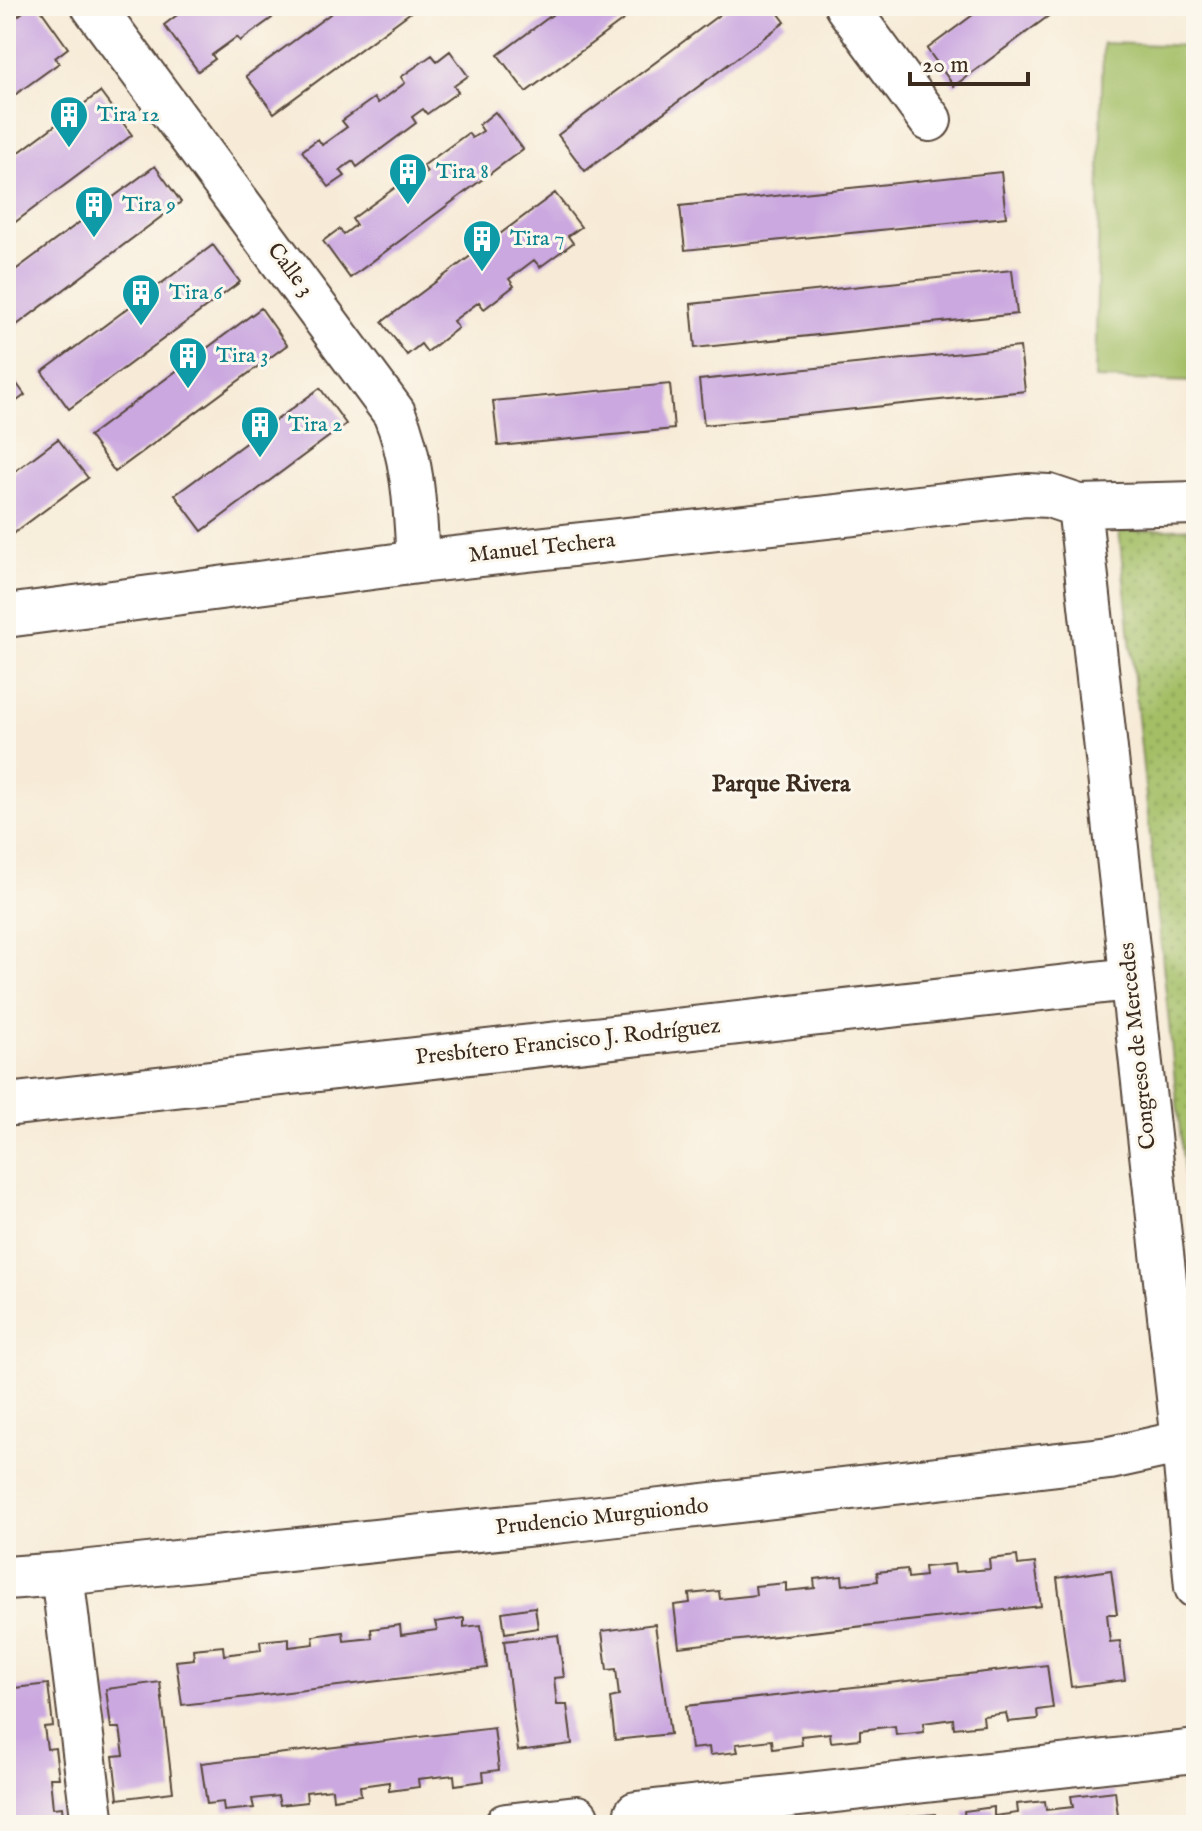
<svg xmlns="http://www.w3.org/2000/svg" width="1202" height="1831" font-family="'IM FELL English',serif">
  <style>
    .grass { fill: url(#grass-dots); stroke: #6f7442; stroke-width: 2 }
    .pitch { fill: #a3be65; stroke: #6f7442; stroke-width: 2 }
    .building { fill: #cba8e0 }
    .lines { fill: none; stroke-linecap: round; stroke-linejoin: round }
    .minor-casing { stroke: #57473a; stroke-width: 46 }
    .minor { stroke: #fff; stroke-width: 42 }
    .labels { text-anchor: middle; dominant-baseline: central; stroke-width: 6; stroke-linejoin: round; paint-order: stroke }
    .culture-label { font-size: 22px; fill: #0d838f; stroke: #fbf7ec; text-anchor: start }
    .street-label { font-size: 22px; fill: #3b2a1e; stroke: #fbf7ec }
    .neighbourhood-label { font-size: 24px; font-weight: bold; fill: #3b2a1e; stroke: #fbf7ec }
  </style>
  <defs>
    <pattern id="grass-dots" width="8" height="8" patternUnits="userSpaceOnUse" patternTransform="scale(2)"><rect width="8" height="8" fill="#a3be65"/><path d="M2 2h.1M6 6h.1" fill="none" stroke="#869b53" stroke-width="1.8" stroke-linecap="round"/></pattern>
  </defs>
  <rect width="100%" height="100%" fill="#fbf7ec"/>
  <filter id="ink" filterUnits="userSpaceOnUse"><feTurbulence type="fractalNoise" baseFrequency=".0125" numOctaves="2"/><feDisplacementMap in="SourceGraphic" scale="16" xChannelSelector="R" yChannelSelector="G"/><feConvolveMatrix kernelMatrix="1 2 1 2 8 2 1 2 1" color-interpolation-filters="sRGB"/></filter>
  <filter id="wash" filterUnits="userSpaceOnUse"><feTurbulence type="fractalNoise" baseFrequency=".006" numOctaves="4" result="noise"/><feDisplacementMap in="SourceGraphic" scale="32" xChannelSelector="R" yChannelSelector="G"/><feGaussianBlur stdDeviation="1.8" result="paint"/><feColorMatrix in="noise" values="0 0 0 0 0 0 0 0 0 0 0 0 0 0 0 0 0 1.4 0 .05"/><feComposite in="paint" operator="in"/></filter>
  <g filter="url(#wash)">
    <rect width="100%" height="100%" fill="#f7ebd7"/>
    <path class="grass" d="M1196,528V1289L1119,531Z"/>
    <path class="pitch" d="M1103,43L1196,46V382L1095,379Z"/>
    <g id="blocks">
      <path class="building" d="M31,6H38L68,48L55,58L59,63L12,97L8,92L6,94V25Z
        M189,6H278L268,13L272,18L240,41L237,37L212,55L215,59L198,71L164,25Z
        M341,6H419L274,113L246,76Z
        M564,6H642L526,92L498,55Z
        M731,6H773L785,22L585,171L558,135Z
        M985,6H1062L954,86L927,49Z
        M450,51L468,76L454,86L458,92L427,114L423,109L412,117L416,123L357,167L353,161L340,170L345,176L329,187L302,151L318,139L322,145L347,127L342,121L374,98L378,103L405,83L401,77L432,55L437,61Z
        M100,92L132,135L6,229V162Z
        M495,112L523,149L350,278L323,241L339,229L344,234L356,225L352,219L396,187L400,192L427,172L423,166L468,133L472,138L483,131L479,125Z
        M155,166L181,202L10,330L6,325V277Z
        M1001,172L1006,217L685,250L680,206Z
        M555,193L581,227L568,236L573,243L540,267L534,260L509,279L514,286L484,309L479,302L453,321L458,328L427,352L421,344L407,355L382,322Z
        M213,245L240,282L69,409L42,372Z
        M1012,270L1017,314L695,348L691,304Z
        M261,308L287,345L115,472L89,436Z
        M1020,347L1025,391L704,425L699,380Z
        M6,369L25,395L6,409Z
        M670,384L674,429L498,446L493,401Z
        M320,388L346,424L202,531L175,495Z
        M58,439L88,478L6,539V478Z
        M1017,1556L1018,1565L1035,1563L1041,1606L679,1647L674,1605L690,1603L689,1594L719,1591L720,1599L756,1595L755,1586L786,1583V1591L815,1588L814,1579L842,1576L843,1585L878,1581L877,1572L907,1569L908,1578L925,1576L924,1567L954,1564L955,1572L990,1569L989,1559Z
        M1111,1570L1117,1614H1107L1110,1642L1120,1641L1125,1680L1071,1687L1057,1578Z
        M535,1607L538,1628L505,1633L502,1612Z
        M464,1618V1627L481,1625L487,1668L182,1705L176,1661L194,1659L193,1649L223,1646L224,1655L261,1650L260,1641L289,1638V1647L314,1644L313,1636L343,1632L344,1641L372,1638L371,1629L400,1625L401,1635L437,1630L435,1622Z
        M655,1624L670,1734L615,1740L610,1698L619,1696L616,1669L607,1670L602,1631Z
        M558,1635L564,1677L554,1678L557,1705H567L572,1744L518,1751L504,1641Z
        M1047,1665L1053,1708L1037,1710L1038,1719L1008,1722L1006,1713L983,1716L984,1725L954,1728L953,1719L923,1723L924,1732L896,1735L895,1726L860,1730V1739L831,1742L830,1733L801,1736L802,1745L773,1749L772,1740L736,1744L738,1752L710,1755L709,1747L691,1749L686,1706Z
        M160,1682L173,1792L118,1799L113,1756L124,1755L120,1728H111L106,1689Z
        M48,1684L53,1726L44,1727L47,1749L55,1748L59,1778H50L53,1808L62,1807L64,1825H11L6,1784V1689Z
        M494,1728L499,1770L483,1772L484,1781L455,1785L454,1775L418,1779L419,1787L389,1791V1782L360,1786L361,1795L333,1799L332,1789L306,1792L307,1802L280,1805L278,1796L252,1799L254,1808L224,1811L223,1802L207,1804L201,1763Z
        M1115,1791L1119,1825H906L905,1817L935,1814L936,1822L965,1820L964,1811L994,1807V1816L1018,1813L1017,1804L1045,1801L1046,1810L1073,1807L1071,1796Z
        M870,1820L871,1825H850V1823Z"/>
    </g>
  </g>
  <g filter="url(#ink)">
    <use href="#blocks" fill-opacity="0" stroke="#57473a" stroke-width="2"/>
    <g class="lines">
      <g class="minor-casing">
        <path id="minor" d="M93,6L394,413C414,460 415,511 418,562
          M846,6L930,120
          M1079,506L1183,1442L1196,1587
          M6,616L418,562L1027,495L1049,496L1079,506L1196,503
          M6,1105L1130,979
          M62,1574L93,1825
          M6,1578L62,1574L583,1519L1110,1458L1196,1439
          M636,1813L1196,1751
          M506,1825L577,1817"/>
      </g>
      <use href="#minor" class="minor"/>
    </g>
  </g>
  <defs>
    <g id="building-pin" transform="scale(2)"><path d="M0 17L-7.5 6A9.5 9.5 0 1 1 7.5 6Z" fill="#0f9aa8" stroke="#fbf7ec"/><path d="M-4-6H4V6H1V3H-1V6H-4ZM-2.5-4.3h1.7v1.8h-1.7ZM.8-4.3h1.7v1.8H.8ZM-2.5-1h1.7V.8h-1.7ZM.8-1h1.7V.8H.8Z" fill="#fff"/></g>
  </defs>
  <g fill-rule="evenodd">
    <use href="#building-pin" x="69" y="115"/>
    <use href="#building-pin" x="408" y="172"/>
    <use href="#building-pin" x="94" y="205"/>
    <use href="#building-pin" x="482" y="239"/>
    <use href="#building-pin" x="141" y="293"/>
    <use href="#building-pin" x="188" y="356"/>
    <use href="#building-pin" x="260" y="425"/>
  </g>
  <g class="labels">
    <g class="culture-label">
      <text x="97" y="115">Tira 12</text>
      <text x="436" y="172">Tira 8</text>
      <text x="122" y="205">Tira 9</text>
      <text x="510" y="239">Tira 7</text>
      <text x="169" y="293">Tira 6</text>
      <text x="216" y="356">Tira 3</text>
      <text x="288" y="425">Tira 2</text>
    </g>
    <g class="street-label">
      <text transform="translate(290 270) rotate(53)">Calle 3</text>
      <text transform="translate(542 548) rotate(-6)">Manuel Techera</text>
      <text transform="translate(568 1042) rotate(-6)">Presbítero Francisco J. Rodríguez</text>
      <text transform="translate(1138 1046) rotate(-96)">Congreso de Mercedes</text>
      <text transform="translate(602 1517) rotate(-6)">Prudencio Murguiondo</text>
    </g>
    <g class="neighbourhood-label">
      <text x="781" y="784">Parque Rivera</text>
    </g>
  </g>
  <rect width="1202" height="1831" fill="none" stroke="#fbf7ec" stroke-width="32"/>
  <path d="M910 72v12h118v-12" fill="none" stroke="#3b2a1e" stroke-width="4"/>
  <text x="922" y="72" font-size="24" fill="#3b2a1e" stroke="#fbf7ec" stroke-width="6" paint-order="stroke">20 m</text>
</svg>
